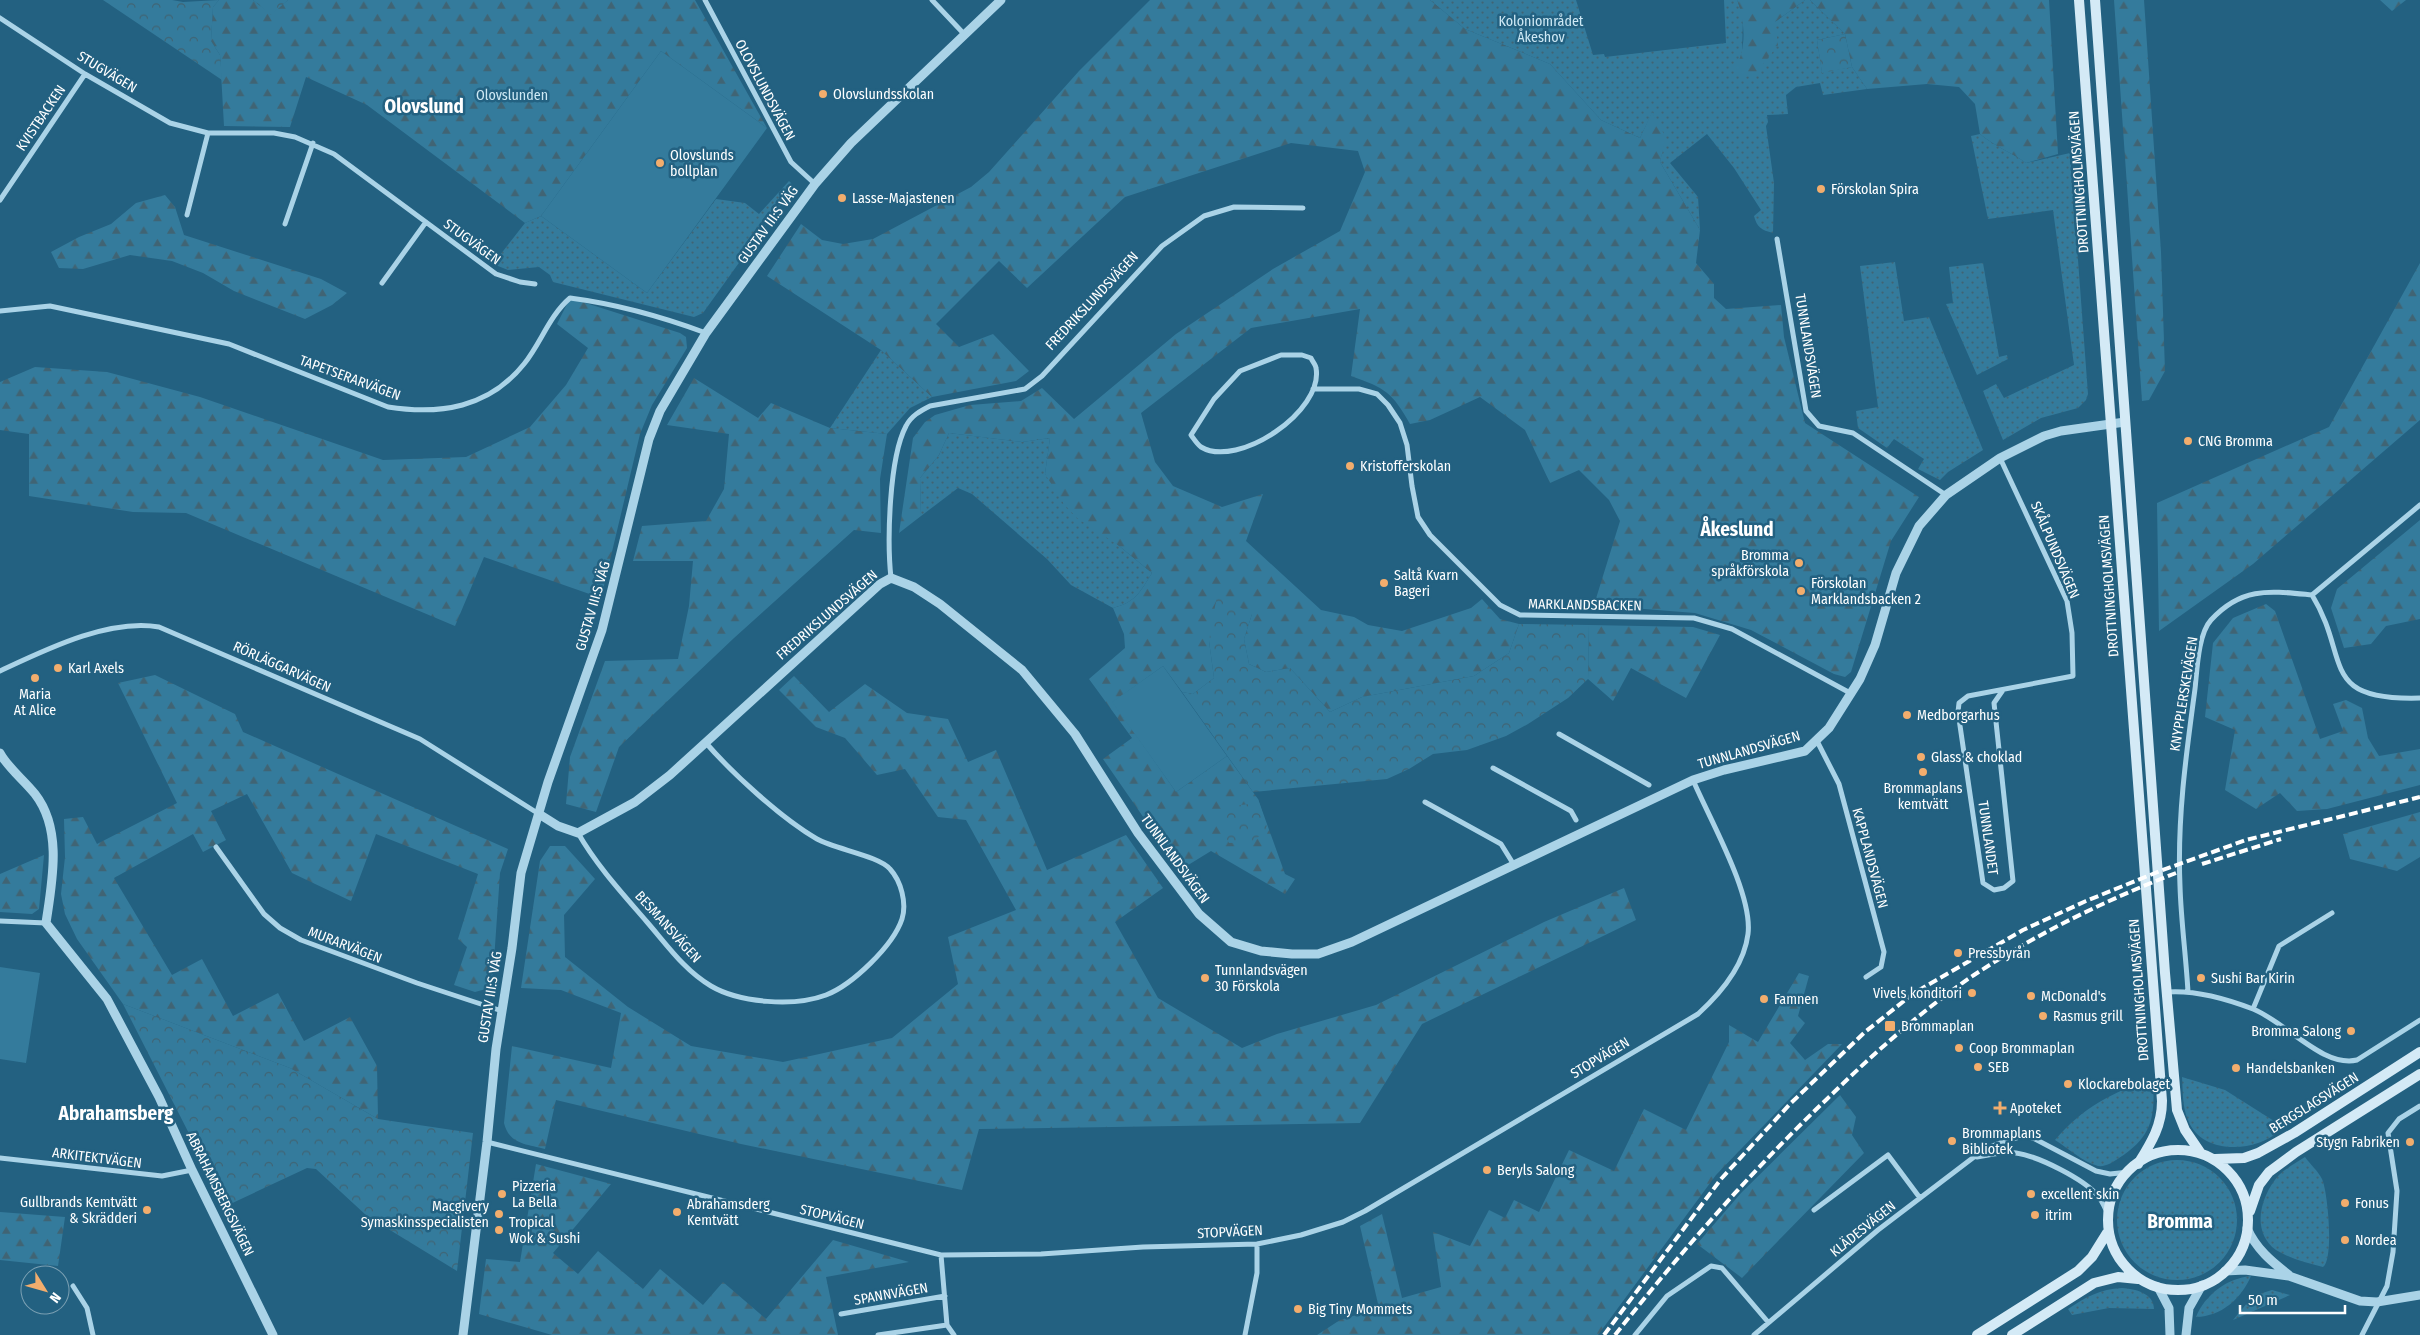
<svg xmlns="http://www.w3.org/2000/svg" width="2420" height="1335" font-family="'Fira Sans Condensed',sans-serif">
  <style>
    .grass { fill: url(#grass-dots) }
    .forest { fill: url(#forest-firs) }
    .park { fill: url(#park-crowns) }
    .pitch { fill: #347b9c }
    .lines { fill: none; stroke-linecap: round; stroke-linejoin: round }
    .minor { stroke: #aad3e7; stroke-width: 5 }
    .tertiary { stroke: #aad3e7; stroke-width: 9 }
    .secondary { stroke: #d4eaf6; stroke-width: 10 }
    .rail { stroke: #fff; stroke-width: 4; stroke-dasharray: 9 4; stroke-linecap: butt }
    .poi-dot { fill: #f2ad6d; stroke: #236181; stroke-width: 2 }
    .labels { text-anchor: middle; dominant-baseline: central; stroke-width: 5; stroke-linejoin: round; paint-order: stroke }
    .park-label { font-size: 14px; fill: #cee9f5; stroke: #236181 }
    .street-label { font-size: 14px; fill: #fff; stroke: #236181 }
    .poi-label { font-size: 14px; fill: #fff; stroke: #236181; text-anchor: start }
    .district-label { font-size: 19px; font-weight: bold; fill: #fff; stroke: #236181 }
  </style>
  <defs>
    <pattern id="grass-dots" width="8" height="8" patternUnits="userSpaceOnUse" patternTransform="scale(1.25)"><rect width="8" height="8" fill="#347b9c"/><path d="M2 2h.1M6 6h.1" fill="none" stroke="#406474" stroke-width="1.8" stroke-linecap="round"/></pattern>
    <pattern id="forest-firs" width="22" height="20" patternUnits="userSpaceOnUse" patternTransform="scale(1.25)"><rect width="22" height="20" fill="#347b9c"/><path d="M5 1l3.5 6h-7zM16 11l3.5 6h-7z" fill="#406474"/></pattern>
    <pattern id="park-crowns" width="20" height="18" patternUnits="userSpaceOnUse" patternTransform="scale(1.25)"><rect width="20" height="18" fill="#347b9c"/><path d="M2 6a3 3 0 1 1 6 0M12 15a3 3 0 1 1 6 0" fill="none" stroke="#406474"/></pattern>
  </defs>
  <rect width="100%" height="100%" fill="#236181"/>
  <path class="grass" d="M1430,0H1576L1593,55L1604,54L1605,57L1726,43L1724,0H1737L1743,15L1742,58L1775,22L1805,0H1810L1845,34L1817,40L1822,72L1852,67L1867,89L1823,95L1820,83L1796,87L1786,95L1788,114L1767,115L1768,122L1766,126L1774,183L1773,233C1761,230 1757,227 1754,216L1761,210L1734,168L1707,134L1670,163L1698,197L1700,230L1660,162L1665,138L1652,113L1640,138L1601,120L1550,64L1465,29Z
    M1980,134C1994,146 2011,152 2026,163L2070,153L2088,394L2086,400L2078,408L2041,418L2003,440L1983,391L1996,384L2004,398L2074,365L2053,210L1988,219L1971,136Z
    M789,181L794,186L703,313L694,317L553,282L550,275L539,267L508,270L493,264L525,223L541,216L647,293L716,199L745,203L759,214Z
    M1895,262L1904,321L1929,317L1983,450L1948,472L1940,480L1918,469L1924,459L1894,439L1887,448L1858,428L1856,411L1878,407L1860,266Z
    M1983,263L1999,357L2007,355L2008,359L1977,375L1946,304L1953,303L1949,267Z
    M881,350L932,397L910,408L887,434L830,428Z
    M949,433L1022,442L1050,438L1045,474L1118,545L1152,573C1140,592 1136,602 1113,608L1071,585L1047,559L972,494L958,488L921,516L920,478L939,455Z
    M2182,1077L2225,1090L2285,1128C2277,1133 2268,1140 2258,1143C2233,1152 2198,1147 2188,1120C2182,1106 2183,1091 2182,1077Z
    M2153,1079C2155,1117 2153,1136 2119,1158C2113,1162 2106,1167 2098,1166C2083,1162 2068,1148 2055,1140C2082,1108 2114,1091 2153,1079Z
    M2305,1157C2310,1164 2318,1171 2322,1179C2328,1192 2334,1259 2323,1267C2307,1263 2291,1259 2276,1250C2250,1231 2261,1195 2279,1175C2286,1168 2296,1163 2305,1157Z
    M2117 1220a60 60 0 1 1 120 0a60 60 0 1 1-120 0Z
    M2251,1276C2241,1299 2222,1316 2196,1317C2205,1295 2227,1278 2251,1276Z
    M2122,1288C2135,1289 2154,1293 2154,1309L2109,1308L2072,1315L2068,1309C2086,1297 2100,1289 2122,1288Z
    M2272,1290L2290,1295L2233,1320L2253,1296Z"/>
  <path class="forest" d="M219,0H253L271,14L288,0H695L767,128L661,51L541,216L525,223L367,105L306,77L290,127L224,126L220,55L211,41L213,7Z
    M1150,0H1430L1465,29L1550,64L1601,120L1640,138L1652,112L1666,138L1660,162L1700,230L1696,263L1714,284V298L1726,309L1781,305L1784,337L1805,423L1919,497L1891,541L1851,672L1845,677L1834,674L1751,630L1695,613L1594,605L1620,521L1609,500L1579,470L1550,483L1525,430L1480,397L1430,420L1410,424C1392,392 1385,388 1351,376L1360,309L1251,328L1141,413L1155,462L1173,486L1222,507L1263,494L1246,541L1321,610L1354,617L1368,625L1402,631L1471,608L1482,599L1500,619L1519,624L1509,653L1474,676L1362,697L1330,712L1290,668L1266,672L1249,664L1244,639L1252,614L1209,641L1214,678L1193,694L1182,692L1163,666L1113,702L1176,792L1227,756L1258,799L1285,874L1295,879L1285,894L1211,851L1180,870L1103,759L1132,738L1089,679L1125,648L1124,634L1113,608C1136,602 1140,592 1152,573L1118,545L1077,518L1064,504L1045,474L1050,438L1022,442L949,433L939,455L920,478L921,516L899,533L913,438L925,422L935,415L970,405L1021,401L1042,388L1074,419L1176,334L1273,269L1340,231L1365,172L1358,151L1291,143L1125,197L1027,288L999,261L936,324L959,347L993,334L1029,371L1016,381L932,397L881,350L767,276L801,224L822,240L843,244L873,239L971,187L989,172L1079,71Z
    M1737,0H1805L1775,22L1778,45L1754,75L1744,77L1735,68C1747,50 1745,20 1737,0Z
    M1810,0H2049L2058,154L2026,163C2011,152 1994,146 1980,134L1975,104L1959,87L1927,84L1867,89L1852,67L1845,34Z
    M2114,0H2144L2161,252L2165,371L2149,400L2142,401Z
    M2380,0H2406L2392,11Z
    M165,195L175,207L184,235L321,279L347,293L332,305L305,319L234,291L203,273L172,261L130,255L83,269L59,268L51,252L79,237L111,224L136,203Z
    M2420,263V420L2253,564L2159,631L2157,503L2329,427Z
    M570,298L680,333L686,337L687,348L652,405L640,434L601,598L484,557L455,626L186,513L133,512L29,496V434L0,430V382L35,367L107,372L200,397L383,460L466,457L530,427L566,385L588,348L557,324Z
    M694,378L758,418L771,403L830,428L887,434L880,479L881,533L854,530L734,638L619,747L596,812L566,804L570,757L605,661L678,659L689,606L693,561H633L642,526L706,521L724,489L729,434L667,425Z
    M2420,520V619L2386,626L2371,644L2344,648L2331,608L2337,589Z
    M2266,604L2275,611L2320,739L2343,731L2333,704L2346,700L2362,708L2368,738L2379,756L2420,749V785L2327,809L2297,811L2280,793L2256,809L2225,790L2235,730L2205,717L2213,643L2233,618Z
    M1589,625L1693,627L1720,635L1686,698L1631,668L1613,701L1588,679Z
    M155,675L235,714L243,732L508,849L500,873L493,975L486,989L475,992L454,985L467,947L458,939L478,874L376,834L351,901L292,873L247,794L211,811L226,840L203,852L193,834L114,878L172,975L202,959L233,1016L278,993L304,1041L350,1017L377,1066L378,1119L290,1068L123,1004L77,939L65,914L61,894L65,857L64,819L83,817L97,844L177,803L118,683Z
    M794,676L829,712L865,684L907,713L948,719L968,762L996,750L1047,870L1126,835L1163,888L1115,922L1158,998L1242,1048L1277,1034L1376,1005L1544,922L1624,888L1636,920L1422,1024L1360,1123L979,1129L962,1190L741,1144L556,1100L545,1149C526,1144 509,1144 504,1123L512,1046L611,1068L621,1013L561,990L521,988L540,861L550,846H565L595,879L564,915L565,957L628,1007L691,1046L783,1062L892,1038L958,984L948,937L1016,910L966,820L938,817L905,769L877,775L845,738L816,727L779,690Z
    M2420,812V857L2397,871L2350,859L2343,834Z
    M44,855L39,909L32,914L0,912V874Z
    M1799,973L1809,976L1798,1016L1805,1023L1790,1043L1805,1060L1828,1044H1842L1716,1175L1598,1335H1317L1340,1320L1379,1308L1360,1226L1382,1214L1402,1298L1441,1287L1433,1232L1470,1246L1489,1210L1505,1218L1514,1200L1539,1212L1569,1150L1614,1171L1644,1109L1686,1130L1729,1042V1025L1758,1042Z
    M1840,1095L1856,1117L1852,1135L1864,1153L1742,1278L1697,1244L1741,1193Z
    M536,1164L611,1184L553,1253L578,1274L598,1251L643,1289L660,1269L703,1305L723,1282L766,1319L833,1240L909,1262L826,1277L838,1335H552L479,1314L486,1259L520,1262Z
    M0,1212L65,1217L58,1266L0,1260Z"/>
  <path class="park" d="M103,0H172L183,2L219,0L213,7L211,41L220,55L222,80Z
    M253,0H288L271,15Z
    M1845,34L1852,67L1822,73L1817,40Z
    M1217,595L1252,614L1244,639L1249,664L1266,672L1290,668L1330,712L1362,697L1474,676L1509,653L1519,624L1589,625L1588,679L1568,698L1528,724L1506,736L1467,750L1433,754L1409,769L1387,779L1253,792L1182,692L1193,694L1214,678L1209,641Z
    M1258,799L1268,830L1251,842L1229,843L1223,832L1224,807L1249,804Z
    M123,1004L290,1068L378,1119L473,1133L457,1271L367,1216L316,1169L307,1168L226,1206Z"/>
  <path class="pitch" d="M661,51L767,128L647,293L541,216Z
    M1163,666L1227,756L1176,792L1112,702Z
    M0,967L40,973L26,1063L0,1059Z"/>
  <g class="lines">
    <path class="minor" d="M705,0L791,162L815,184
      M932,0L965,35
      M0,18L85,74L170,123L208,133H274L295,137L334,154L496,274L520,282L535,284
      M0,200L85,74
      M187,215L208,133
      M285,224L313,143
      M1777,239L1806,411L1819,426L1853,433L1946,495
      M382,283L426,222
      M0,311L50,306L229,344L388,407C440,415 489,408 524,364C541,343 549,316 570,298C616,304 663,317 706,333
      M1281,355H1302L1311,358C1312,361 1316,365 1316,368C1324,411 1238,469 1201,447C1197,444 1194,439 1191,435L1214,399L1240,371Z
      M1313,389H1359L1377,394L1388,405L1400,423L1407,445L1412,486L1418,517L1430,535L1500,605L1520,615L1694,618L1732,629L1852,694
      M2000,458L2067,601L2072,633L2073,676L1968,696L1959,703L1958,712L1983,883L1994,890L2004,888L2013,881L1994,703L2003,690
      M891,578C887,541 889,458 906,426C911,416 920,411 930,406L1025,389L1042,376L1162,246L1204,216L1234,207L1303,208
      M2312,595C2351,658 2317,701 2420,698
      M0,671C45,650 109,618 159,627L420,739L539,814
      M1559,734L1649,785
      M1817,741L1839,784L1884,952L1881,967L1866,977
      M1493,768L1571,811L1576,820
      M1425,802L1501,844L1514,865
      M578,833C597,866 622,893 647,922C667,945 685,971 711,986C740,1003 794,1007 826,995C852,985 893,946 902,919C907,903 901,881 890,869C879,856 835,849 817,839C781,818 733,774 706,743
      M216,847L264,914L280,928L301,940L417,983L502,1011
      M0,921L46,923
      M2167,992C2195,990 2227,999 2253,1009C2286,1022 2323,1068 2357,1060L2420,1020
      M2188,992C2186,956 2181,921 2180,886C2177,820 2186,755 2195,689C2197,671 2198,634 2211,620C2242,586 2271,591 2312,595L2420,505
      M2253,1009L2279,946L2332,913
      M487,1142L941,1255L1041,1254L1143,1247L1257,1244L1301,1235L1343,1222L1365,1211L1698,1014C1721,993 1744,966 1748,934C1753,894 1709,818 1693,780
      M1977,1157C1990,1155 2003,1151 2016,1153C2038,1156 2084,1179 2098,1196C2102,1201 2105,1208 2108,1214
      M0,1158L162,1176L192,1170
      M1814,1210L1888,1155L1920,1198
      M941,1255L947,1325L954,1335
      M73,1286L87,1308L93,1335
      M841,1314L945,1296
      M878,1335L947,1325
      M1245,1335L1257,1273V1244
      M1635,1335L1667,1296L1711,1266L1722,1268L1768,1322
      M1754,1335L1878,1230L1974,1157L1987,1148L2005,1141L2023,1136L2033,1138L2096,1171L2110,1174L2129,1172
      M2362,1335L2387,1286L2393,1252L2397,1191L2388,1133L2399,1119L2420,1106"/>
    <path class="tertiary" d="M0,753C8,768 24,780 35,794C63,830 52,882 46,923L107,999L159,1097L192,1170L273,1335
      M539,814L558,826L578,833L635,802L670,775L880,584L891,578L914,587L940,604L1022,670L1075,734L1138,833L1199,914L1231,942L1261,951L1292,954H1318L1352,942L1693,780L1724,770L1805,751L1829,728L1860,679L1875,645L1896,573L1919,526L1946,495L2000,458L2044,436L2061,431L2125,422
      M2247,1228C2256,1249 2272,1262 2289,1275
      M2225,1271L2245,1270L2289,1276L2360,1301L2377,1302L2420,1295
      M2158,1287L2169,1308L2170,1335
      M463,1335L487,1142L496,1049L512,948L521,873L548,782L602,630L649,439L660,411L706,333L815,184L851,143L1001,0
      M2186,1335L2189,1308L2202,1285"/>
    <path class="secondary" d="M2079,0L2162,1101C2162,1126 2151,1143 2138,1164
      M2095,0L2165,973L2177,1110L2185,1130L2200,1152
      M2108 1220a70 70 0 1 1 140 0a70 70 0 1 1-140 0Z
      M2215,1159L2244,1158L2258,1153L2294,1133L2420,1052
      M2250,1211L2259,1185L2269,1172L2296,1152L2420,1074
      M1977,1335L2078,1271L2092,1257L2107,1233
      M2012,1335L2094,1283L2118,1277L2138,1279"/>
    <path class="rail" d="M2202,864L2281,839
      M1604,1335L1721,1179L1790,1104L1865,1032L1914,993L2023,930L2086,901L2160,871L2246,840L2420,797
      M1615,1335C1681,1252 1750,1172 1827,1099C1873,1054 1921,1011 1974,975C2038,933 2106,900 2176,873"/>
  </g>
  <g class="poi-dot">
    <circle cx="823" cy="94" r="5"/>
    <circle cx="660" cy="163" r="5"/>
    <circle cx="1821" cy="189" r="5"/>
    <circle cx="842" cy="198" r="5"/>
    <circle cx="2188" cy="441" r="5"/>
    <circle cx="1350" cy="466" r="5"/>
    <circle cx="1799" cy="563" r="5"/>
    <circle cx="1384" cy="583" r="5"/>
    <circle cx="1801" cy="591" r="5"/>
    <circle cx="58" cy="668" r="5"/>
    <circle cx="35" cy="678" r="5"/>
    <circle cx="1907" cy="715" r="5"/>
    <circle cx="1921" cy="757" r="5"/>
    <circle cx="1923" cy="772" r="5"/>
    <circle cx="1958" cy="953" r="5"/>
    <circle cx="1205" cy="978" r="5"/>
    <circle cx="2201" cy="978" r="5"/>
    <circle cx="1972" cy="993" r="5"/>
    <circle cx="2031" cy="996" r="5"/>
    <circle cx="1764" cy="999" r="5"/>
    <circle cx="2043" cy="1016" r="5"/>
    <rect x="1884" y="1020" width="12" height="12" rx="2.5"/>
    <circle cx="2351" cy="1031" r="5"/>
    <circle cx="1959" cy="1048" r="5"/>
    <circle cx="1978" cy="1067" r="5"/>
    <circle cx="2236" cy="1068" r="5"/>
    <circle cx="2068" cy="1084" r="5"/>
    <path d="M1997.5 1100.5h5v5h5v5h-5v5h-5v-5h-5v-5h5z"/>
    <circle cx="1952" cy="1141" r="5"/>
    <circle cx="2410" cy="1142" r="5"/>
    <circle cx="1487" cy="1170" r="5"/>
    <circle cx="502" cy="1194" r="5"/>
    <circle cx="2031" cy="1194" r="5"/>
    <circle cx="2345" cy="1203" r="5"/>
    <circle cx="147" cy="1210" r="5"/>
    <circle cx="677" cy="1212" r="5"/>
    <circle cx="499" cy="1214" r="5"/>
    <circle cx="2035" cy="1215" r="5"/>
    <circle cx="499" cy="1230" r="5"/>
    <circle cx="2345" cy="1240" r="5"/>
    <circle cx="1298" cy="1309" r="5"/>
  </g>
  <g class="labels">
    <g class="park-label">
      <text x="1541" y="21">Koloniområdet<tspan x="1541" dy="16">Åkeshov</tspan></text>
      <text x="512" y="95">Olovslunden</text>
    </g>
    <g class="street-label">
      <text transform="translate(107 72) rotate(31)">STUGVÄGEN</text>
      <text transform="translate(765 90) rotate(62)">OLOVSLUNDSVÄGEN</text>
      <text transform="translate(41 118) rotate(-56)">KVISTBACKEN</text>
      <text transform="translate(2079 182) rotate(-94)">DROTTNINGHOLMSVÄGEN</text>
      <text transform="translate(768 225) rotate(-54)">GUSTAV III:S VÄG</text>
      <text transform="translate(472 242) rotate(36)">STUGVÄGEN</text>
      <text transform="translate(1092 301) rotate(-47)">FREDRIKSLUNDSVÄGEN</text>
      <text transform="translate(1808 346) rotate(81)">TUNNLANDSVÄGEN</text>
      <text transform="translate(350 378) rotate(20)">TAPETSERARVÄGEN</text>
      <text transform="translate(2055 550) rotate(67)">SKÅLPUNDSVÄGEN</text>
      <text transform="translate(2109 586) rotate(-94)">DROTTNINGHOLMSVÄGEN</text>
      <text transform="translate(1585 605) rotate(1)">MARKLANDSBACKEN</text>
      <text transform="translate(593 606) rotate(-74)">GUSTAV III:S VÄG</text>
      <text transform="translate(827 615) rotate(-41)">FREDRIKSLUNDSVÄGEN</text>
      <text transform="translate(282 667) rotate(24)">RÖRLÄGGARVÄGEN</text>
      <text transform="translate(2184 694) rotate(-81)">KNYPPLERSKEVÄGEN</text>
      <text transform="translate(1749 750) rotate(-16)">TUNNLANDSVÄGEN</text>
      <text transform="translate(1988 838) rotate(82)">TUNNLANDET</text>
      <text transform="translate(1870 858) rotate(75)">KAPPLANDSVÄGEN</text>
      <text transform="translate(1175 859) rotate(54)">TUNNLANDSVÄGEN</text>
      <text transform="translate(668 927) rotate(48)">BESMANSVÄGEN</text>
      <text transform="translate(345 945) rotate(21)">MURARVÄGEN</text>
      <text transform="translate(2139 990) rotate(-94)">DROTTNINGHOLMSVÄGEN</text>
      <text transform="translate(490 997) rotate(-81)">GUSTAV III:S VÄG</text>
      <text transform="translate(1600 1058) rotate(-31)">STOPVÄGEN</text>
      <text transform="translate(2314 1103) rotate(-32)">BERGSLAGSVÄGEN</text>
      <text transform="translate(97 1158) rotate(7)">ARKITEKTVÄGEN</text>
      <text transform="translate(220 1194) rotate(64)">ABRAHAMSBERGSVÄGEN</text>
      <text transform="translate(832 1217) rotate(14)">STOPVÄGEN</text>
      <text transform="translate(1863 1229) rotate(-39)">KLÄDESVÄGEN</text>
      <text transform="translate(1230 1232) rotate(-3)">STOPVÄGEN</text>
      <text transform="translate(891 1294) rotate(-10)">SPANNVÄGEN</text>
    </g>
    <g class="poi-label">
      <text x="833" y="94">Olovslundsskolan</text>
      <text x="670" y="155">Olovslunds<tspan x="670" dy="16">bollplan</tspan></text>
      <text x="1831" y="189">Förskolan Spira</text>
      <text x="852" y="198">Lasse-Majastenen</text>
      <text x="2198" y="441">CNG Bromma</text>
      <text x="1360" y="466">Kristofferskolan</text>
      <text x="1789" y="555" text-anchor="end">Bromma<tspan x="1789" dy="16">språkförskola</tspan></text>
      <text x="1394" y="575">Saltå Kvarn<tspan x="1394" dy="16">Bageri</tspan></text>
      <text x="1811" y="583">Förskolan<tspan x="1811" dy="16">Marklandsbacken 2</tspan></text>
      <text x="68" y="668">Karl Axels</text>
      <text x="35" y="694" text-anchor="middle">Maria<tspan x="35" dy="16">At Alice</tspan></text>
      <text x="1917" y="715">Medborgarhus</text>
      <text x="1931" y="757">Glass &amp; choklad</text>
      <text x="1923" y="788" text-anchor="middle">Brommaplans<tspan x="1923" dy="16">kemtvätt</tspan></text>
      <text x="1968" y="953">Pressbyrån</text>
      <text x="1215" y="970">Tunnlandsvägen<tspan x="1215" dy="16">30 Förskola</tspan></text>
      <text x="2211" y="978">Sushi Bar Kirin</text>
      <text x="1962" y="993" text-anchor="end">Vivels konditori</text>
      <text x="2041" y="996">McDonald's</text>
      <text x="1774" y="999">Famnen</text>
      <text x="2053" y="1016">Rasmus grill</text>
      <text x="1901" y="1026">Brommaplan</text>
      <text x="2341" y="1031" text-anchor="end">Bromma Salong</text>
      <text x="1969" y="1048">Coop Brommaplan</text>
      <text x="1988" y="1067">SEB</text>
      <text x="2246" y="1068">Handelsbanken</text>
      <text x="2078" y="1084">Klockarebolaget</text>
      <text x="2010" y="1108">Apoteket</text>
      <text x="1962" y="1133">Brommaplans<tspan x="1962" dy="16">Bibliotek</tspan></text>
      <text x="2400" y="1142" text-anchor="end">Stygn Fabriken</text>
      <text x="1497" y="1170">Beryls Salong</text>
      <text x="512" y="1186">Pizzeria<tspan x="512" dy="16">La Bella</tspan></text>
      <text x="2041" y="1194">excellent skin</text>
      <text x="137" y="1202" text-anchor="end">Gullbrands Kemtvätt<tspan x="137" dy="16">&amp; Skrädderi</tspan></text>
      <text x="2355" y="1203">Fonus</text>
      <text x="687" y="1204">Abrahamsderg<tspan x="687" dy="16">Kemtvätt</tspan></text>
      <text x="489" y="1206" text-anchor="end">Macgivery<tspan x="489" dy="16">Symaskinsspecialisten</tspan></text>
      <text x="2045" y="1215">itrim</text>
      <text x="509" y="1222">Tropical<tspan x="509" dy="16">Wok &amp; Sushi</tspan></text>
      <text x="2355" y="1240">Nordea</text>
      <text x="1308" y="1309">Big Tiny Mommets</text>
    </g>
    <g class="district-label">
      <text x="424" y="106">Olovslund</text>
      <text x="1737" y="529">Åkeslund</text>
      <text x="116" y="1113">Abrahamsberg</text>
      <text x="2180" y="1221">Bromma</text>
    </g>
  </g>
  <g transform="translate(45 1290) rotate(127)"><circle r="24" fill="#236181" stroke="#7ba0b3"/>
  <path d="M0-4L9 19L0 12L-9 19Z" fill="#f2ad6d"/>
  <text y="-8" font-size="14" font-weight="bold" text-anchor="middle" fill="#ffffff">N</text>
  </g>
  <path d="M2240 1305v8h105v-8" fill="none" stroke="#ffffff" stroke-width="2.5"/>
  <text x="2248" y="1305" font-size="15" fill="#ffffff" stroke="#236181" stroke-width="4" paint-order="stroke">50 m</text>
</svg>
